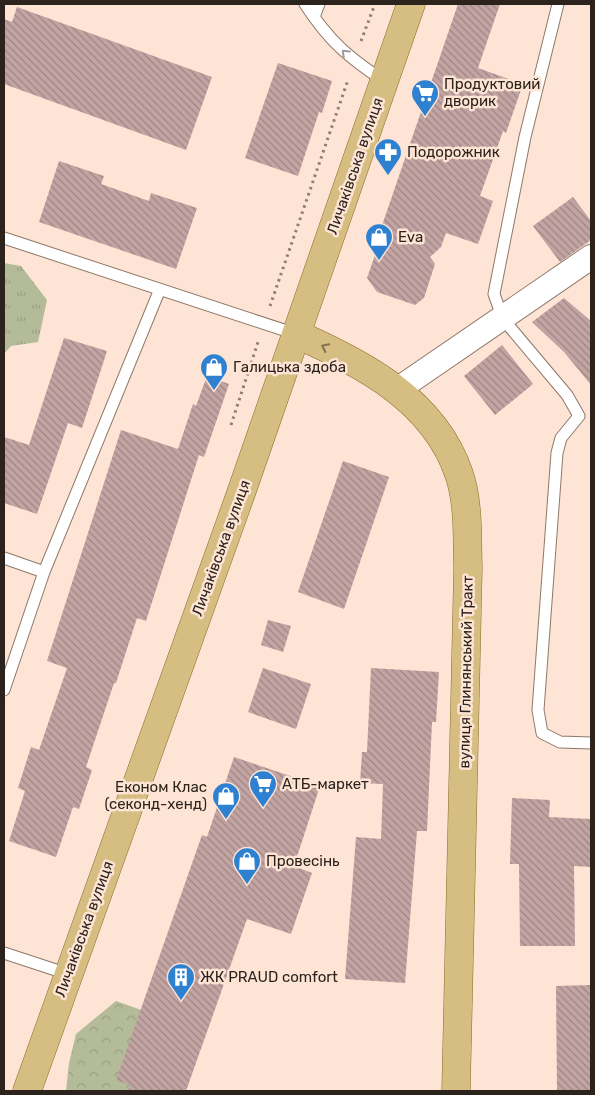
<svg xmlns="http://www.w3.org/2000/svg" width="595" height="1095" font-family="Rubik,sans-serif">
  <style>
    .grass { fill: url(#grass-tufts) }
    .forest { fill: url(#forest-crowns) }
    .building { fill: url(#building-back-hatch) }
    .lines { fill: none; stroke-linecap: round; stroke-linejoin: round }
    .lane-casing { stroke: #8f7869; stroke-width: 13 }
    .street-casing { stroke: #8f7869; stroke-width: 26 }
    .primary-casing { stroke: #896c29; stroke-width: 29 }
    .path { stroke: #8f7e74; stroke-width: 3; stroke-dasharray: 2.5 4; stroke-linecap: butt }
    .lane { stroke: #fff; stroke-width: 11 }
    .street { stroke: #fff; stroke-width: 24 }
    .primary { stroke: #d6be83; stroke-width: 28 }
    .oneway { stroke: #a09c99 }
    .oneway2 { stroke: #817050 }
    .labels { text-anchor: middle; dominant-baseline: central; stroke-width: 5; stroke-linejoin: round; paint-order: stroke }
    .poi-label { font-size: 15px; fill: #2c231d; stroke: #fee4d4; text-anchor: start }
    .street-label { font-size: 15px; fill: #2c231d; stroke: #fee4d4 }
  </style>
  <defs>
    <pattern id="grass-tufts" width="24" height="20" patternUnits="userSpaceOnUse" patternTransform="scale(1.25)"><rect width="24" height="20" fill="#b3bb99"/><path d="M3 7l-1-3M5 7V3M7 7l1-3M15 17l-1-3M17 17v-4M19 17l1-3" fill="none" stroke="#9aa083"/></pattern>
    <pattern id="forest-crowns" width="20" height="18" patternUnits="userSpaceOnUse" patternTransform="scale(1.25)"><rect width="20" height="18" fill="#b3bb99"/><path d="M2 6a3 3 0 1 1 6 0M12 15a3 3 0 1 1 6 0" fill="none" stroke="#9aa083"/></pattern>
    <pattern id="building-back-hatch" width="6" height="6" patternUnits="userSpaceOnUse" patternTransform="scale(1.25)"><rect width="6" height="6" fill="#c2a4a3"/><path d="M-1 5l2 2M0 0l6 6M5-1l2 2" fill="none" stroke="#9e8584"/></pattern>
  </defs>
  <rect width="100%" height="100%" fill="#fee4d4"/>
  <path class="grass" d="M4,263L21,266L47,300L38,342L11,346L4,354Z"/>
  <path class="forest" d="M116,1001L150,1013L142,1068L128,1091H66L69,1063L76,1034Z"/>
  <path class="building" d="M458,4H500L478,68L523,84L506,133L503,131L480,196L493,201L478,244L446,233L441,247L430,257L435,264L424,298L415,305L377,292L367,278L380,241L377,240Z
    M17,7L212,77L186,150L4,84V19L12,22Z
    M278,63L332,81L322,113L319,112L298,176L245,158Z
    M59,161L104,176L101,184L149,201L151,193L197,208L176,269L39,222Z
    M573,197L591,221V240L560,262L533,226Z
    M564,298L591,321V385L564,352L532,322Z
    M64,338L107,351L82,428L68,423L37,514L4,503V437L29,445Z
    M502,345L533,384L495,415L464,376Z
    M207,376L229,384L204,457L199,455L146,621L137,618L116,683H114L86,767L92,770L79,809L73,807L56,857L9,841L25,791L18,788L31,747L39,750L67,668L47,661L121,430L178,449L193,404L196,406Z
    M343,461L389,477L344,609L298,592Z
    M268,620L291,626L283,652L261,645Z
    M263,668L311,684L296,729L248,712Z
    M371,668L439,672L436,722H432L427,831H417L405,983L345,979L356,837L381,839L383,784L360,783L362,752H367Z
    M234,757L320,786L294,866L312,873L291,934L247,919L186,1091H128L130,1085L116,1080L202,835L207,837Z
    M512,798L550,800L549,817L591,819V867L574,866L575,946H520L519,864H510Z
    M591,985V1091H557L556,986Z"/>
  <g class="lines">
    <g class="lane-casing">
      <path id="lane" d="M305,4C329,41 348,57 384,81
        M558,4L525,137L494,294L503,319L567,395L579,416
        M314,17L319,4
        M4,238L296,334
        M579,416L561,438L557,453L538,710L542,733L560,742L591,743
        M4,558L44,572L4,690
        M44,572L160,289
        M4,953L68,974"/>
    </g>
    <g class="street-casing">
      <path id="street" d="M397,390L591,257"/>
    </g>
    <g class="primary-casing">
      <path id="primary" d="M296,334C362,363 434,400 459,474C469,503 467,538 468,568L456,1091
        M27,1091L240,496L411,4"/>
    </g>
    <path class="path" d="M361,41L375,4
      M270,306L348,80
      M231,425L258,342"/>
    <use href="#lane" class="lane"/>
    <use href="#street" class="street"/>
    <use href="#primary" class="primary"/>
  </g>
  <defs><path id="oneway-chevron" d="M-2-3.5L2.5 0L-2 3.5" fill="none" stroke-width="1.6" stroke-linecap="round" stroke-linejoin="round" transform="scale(1.25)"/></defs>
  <use class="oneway" href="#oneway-chevron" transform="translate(345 53) rotate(-137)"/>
  <use class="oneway2" href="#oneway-chevron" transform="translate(325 347) rotate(-154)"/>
  <defs>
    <g id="supermarket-pin" transform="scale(1.4375)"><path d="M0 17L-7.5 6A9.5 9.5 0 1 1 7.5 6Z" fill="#2e81d0" stroke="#fee4d4"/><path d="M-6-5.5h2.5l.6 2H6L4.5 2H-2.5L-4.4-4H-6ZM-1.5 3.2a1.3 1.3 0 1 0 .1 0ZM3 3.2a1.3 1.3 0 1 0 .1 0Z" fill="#fff"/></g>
    <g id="pharmacy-pin" transform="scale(1.4375)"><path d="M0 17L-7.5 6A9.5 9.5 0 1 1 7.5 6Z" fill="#2e81d0" stroke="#fee4d4"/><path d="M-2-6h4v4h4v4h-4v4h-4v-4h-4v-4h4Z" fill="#fff"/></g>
    <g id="shop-pin" transform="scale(1.4375)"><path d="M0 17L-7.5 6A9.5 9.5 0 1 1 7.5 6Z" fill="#2e81d0" stroke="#fee4d4"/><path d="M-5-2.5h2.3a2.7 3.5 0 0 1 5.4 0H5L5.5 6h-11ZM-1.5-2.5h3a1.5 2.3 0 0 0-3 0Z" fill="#fff"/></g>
    <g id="building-pin" transform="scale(1.4375)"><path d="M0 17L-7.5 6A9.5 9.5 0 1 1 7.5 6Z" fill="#2e81d0" stroke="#fee4d4"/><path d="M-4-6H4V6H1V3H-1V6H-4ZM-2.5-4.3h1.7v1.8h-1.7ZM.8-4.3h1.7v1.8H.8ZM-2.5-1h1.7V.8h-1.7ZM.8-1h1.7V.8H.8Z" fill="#fff"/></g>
  </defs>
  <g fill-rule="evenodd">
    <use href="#supermarket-pin" x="425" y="93"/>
    <use href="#pharmacy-pin" x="388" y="152"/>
    <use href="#shop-pin" x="379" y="237"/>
    <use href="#shop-pin" x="214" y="367"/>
    <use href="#supermarket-pin" x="263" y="784"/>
    <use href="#shop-pin" x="226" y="796"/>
    <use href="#shop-pin" x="247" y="861"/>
    <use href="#building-pin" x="181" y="977"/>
  </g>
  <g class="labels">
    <g class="poi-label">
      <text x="444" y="84">Продуктовий<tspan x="444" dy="17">дворик</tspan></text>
      <text x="407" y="152">Подорожник</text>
      <text x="398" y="237">Eva</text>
      <text x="233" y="367">Галицька здоба</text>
      <text x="282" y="784">АТБ-маркет</text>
      <text x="207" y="787" text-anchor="end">Економ Клас<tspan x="207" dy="17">(секонд-хенд)</tspan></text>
      <text x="266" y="861">Провесінь</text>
      <text x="200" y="977">ЖК PRAUD comfort</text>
    </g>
    <g class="street-label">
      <text transform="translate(355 166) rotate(-71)">Личаківська вулиця</text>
      <text transform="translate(221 548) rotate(-70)">Личаківська вулиця</text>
      <text transform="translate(466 672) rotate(-89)">вулиця Глинянський Тракт</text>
      <text transform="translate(84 929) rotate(-70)">Личаківська вулиця</text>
    </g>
  </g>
  <rect width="595" height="1095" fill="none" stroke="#2c231d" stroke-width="10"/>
</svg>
